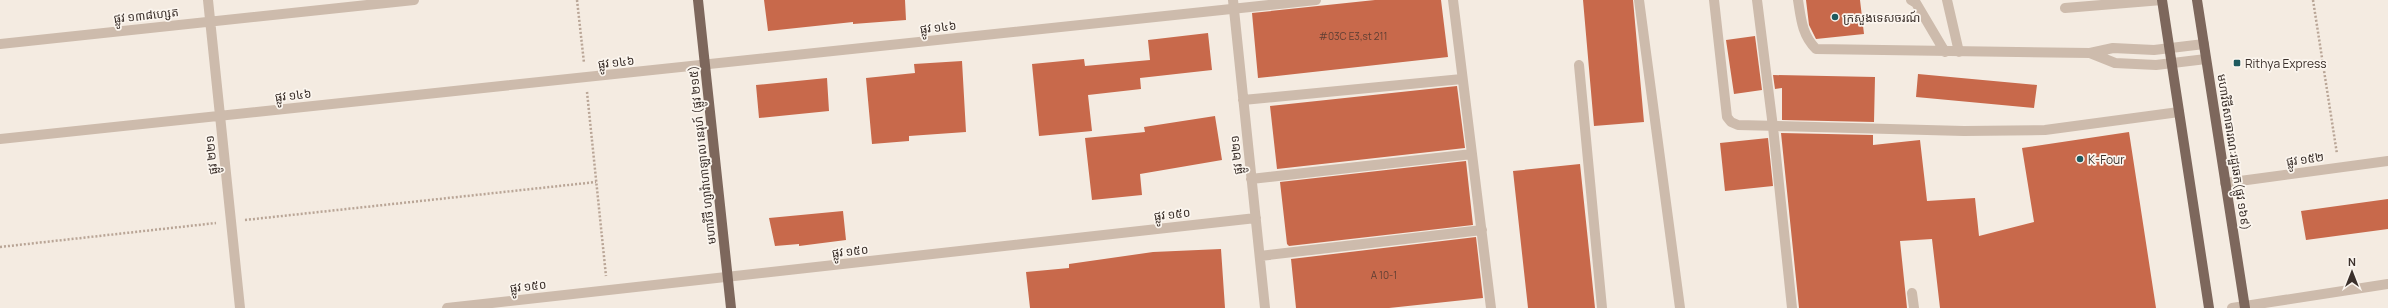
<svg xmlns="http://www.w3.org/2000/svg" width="2388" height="308" font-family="Manrope,'Noto Sans Khmer',sans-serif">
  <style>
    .building { fill: #c8694b }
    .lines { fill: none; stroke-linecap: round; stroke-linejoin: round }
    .path { stroke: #b9a596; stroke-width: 2.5; stroke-dasharray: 2 2; stroke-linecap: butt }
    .minor { stroke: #cdbbac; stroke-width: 10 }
    .major { stroke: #7d675c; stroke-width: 10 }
    .poi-dot { fill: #1f5a5e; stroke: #fbf5ee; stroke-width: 1.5 }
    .labels { text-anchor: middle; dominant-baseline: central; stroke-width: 3.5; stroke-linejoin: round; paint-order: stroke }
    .number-label { font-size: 10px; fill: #5e3e33 }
    .street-label { font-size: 12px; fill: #3b302b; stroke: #fbf5ee }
    .poi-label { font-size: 12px; fill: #3b302b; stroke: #fbf5ee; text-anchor: start }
  </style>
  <rect width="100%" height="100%" fill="#f4ebe1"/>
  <path class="building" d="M764,0H905L906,20L853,24V22L768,31Z
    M1375,0H1441L1448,57L1258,78L1252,13Z
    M1583,0H1633L1644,122L1594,126Z
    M1806,0H1860L1864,34L1816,39L1809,25Z
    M1208,33L1212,70L1140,78L1141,89L1088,95L1092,131L1039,136L1032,64L1084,59L1085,66L1150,60L1148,40Z
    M1755,36L1762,90L1734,94L1726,40Z
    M962,61L966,132L909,136V141L872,144L866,78L915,73L914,64Z
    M1918,74L2037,85L2034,108L1916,97Z
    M1773,75L1875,77L1874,122L1782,120V88L1775,89Z
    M827,78L829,111L759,118L756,85Z
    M1457,86L1465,148L1277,169L1270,106Z
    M1215,116L1222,160L1140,174L1142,195L1092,200L1085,138L1145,132L1144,127Z
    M2129,132L2156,308H1940L1932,239L1900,241L1907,308H1799L1781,133L1873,135V145L1920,140L1927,201L1975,198L1979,236L2034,222L2022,148Z
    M1768,138L1773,186L1725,191L1720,143Z
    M1466,161L1473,225L1289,246L1287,244L1280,182Z
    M1580,164L1595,308H1528L1513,171Z
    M2388,199V229L2306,240L2301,211Z
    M843,211L846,240L799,246V244L775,246L769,218Z
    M1476,237L1483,298L1389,308H1296L1291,259Z
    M1221,249L1225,308H1030L1026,272L1069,268V264L1153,252Z"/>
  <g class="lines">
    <path class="path" d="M577,0L584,63
      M2313,0L2337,154
      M587,92L606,276
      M245,220L596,182
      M0,247L216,223"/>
    <path class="minor" d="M208,0L240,308
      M1233,0L1265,308
      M1453,0L1491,308
      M1639,0L1680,308
      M1714,0L1727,117L1731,122L1738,125L1964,131L2045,130L2179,112
      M1757,0L1773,127L1792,308
      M1798,0C1801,19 1802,35 1816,49L2090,53L2113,48L2154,50L2204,44
      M1911,0L1916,3L1945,52
      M1947,0L1959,52
      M2065,8L2162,0
      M0,44L414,0
      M2090,53L2115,63L2156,65L2206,59
      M1579,65L1602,308
      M1243,100L1462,79
      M0,139L1316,0
      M1251,179L1472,154
      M2225,183L2388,161
      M1260,256L1482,230
      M1912,293L1914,308
      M447,308L1256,218
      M2232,308L2388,284"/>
    <path class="major" d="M698,0L731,308
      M2162,0L2209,308
      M2197,0L2245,308"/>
  </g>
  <g class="poi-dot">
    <circle cx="1835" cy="17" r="4"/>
    <rect x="2233" y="59" width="8" height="8" rx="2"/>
    <circle cx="2080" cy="159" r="4"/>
  </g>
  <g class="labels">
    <g class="number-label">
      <text x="1353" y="36">#03C E3,st 211</text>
      <text x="1384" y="275">A 10-1</text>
    </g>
    <g class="street-label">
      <text transform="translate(146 15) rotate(-6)">ផ្លូវ ១៣៨ហ្សេត</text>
      <text transform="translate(938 27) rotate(-6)">ផ្លូវ ១៤៦</text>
      <text transform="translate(616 62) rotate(-6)">ផ្លូវ ១៤៦</text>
      <text transform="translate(293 95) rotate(-6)">ផ្លូវ ១៤៦</text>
      <text transform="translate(2234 152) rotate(81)">មហាវិថីសាធារណៈរដ្ឋឆេក(ផ្លូវ ១៦៩)</text>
      <text transform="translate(211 155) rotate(-96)">ផ្លូវ ២២១</text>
      <text transform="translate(702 155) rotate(-96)">មហាវិថី ហ្សាវ៉ាហាឡាល នេរុហ៍ (ផ្លូវ ២១៥)</text>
      <text transform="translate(1236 155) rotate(-96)">ផ្លូវ ២២១</text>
      <text transform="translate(2305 159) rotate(-8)">ផ្លូវ ១៥២</text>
      <text transform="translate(1172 214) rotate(-6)">ផ្លូវ ១៥០</text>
      <text transform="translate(850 251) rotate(-6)">ផ្លូវ ១៥០</text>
      <text transform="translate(528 286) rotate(-6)">ផ្លូវ ១៥០</text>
    </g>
    <g class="poi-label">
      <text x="1843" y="17">ក្រសួងទេសចរណ៍</text>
      <text x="2245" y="63">Rithya Express</text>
      <text x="2088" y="159">K-Four</text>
    </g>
  </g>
  <g transform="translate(2352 272)" stroke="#fbf5ee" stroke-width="3" paint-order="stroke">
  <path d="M0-3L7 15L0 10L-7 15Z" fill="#3b302b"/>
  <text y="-6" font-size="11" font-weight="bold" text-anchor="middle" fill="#3b302b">N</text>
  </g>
</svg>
